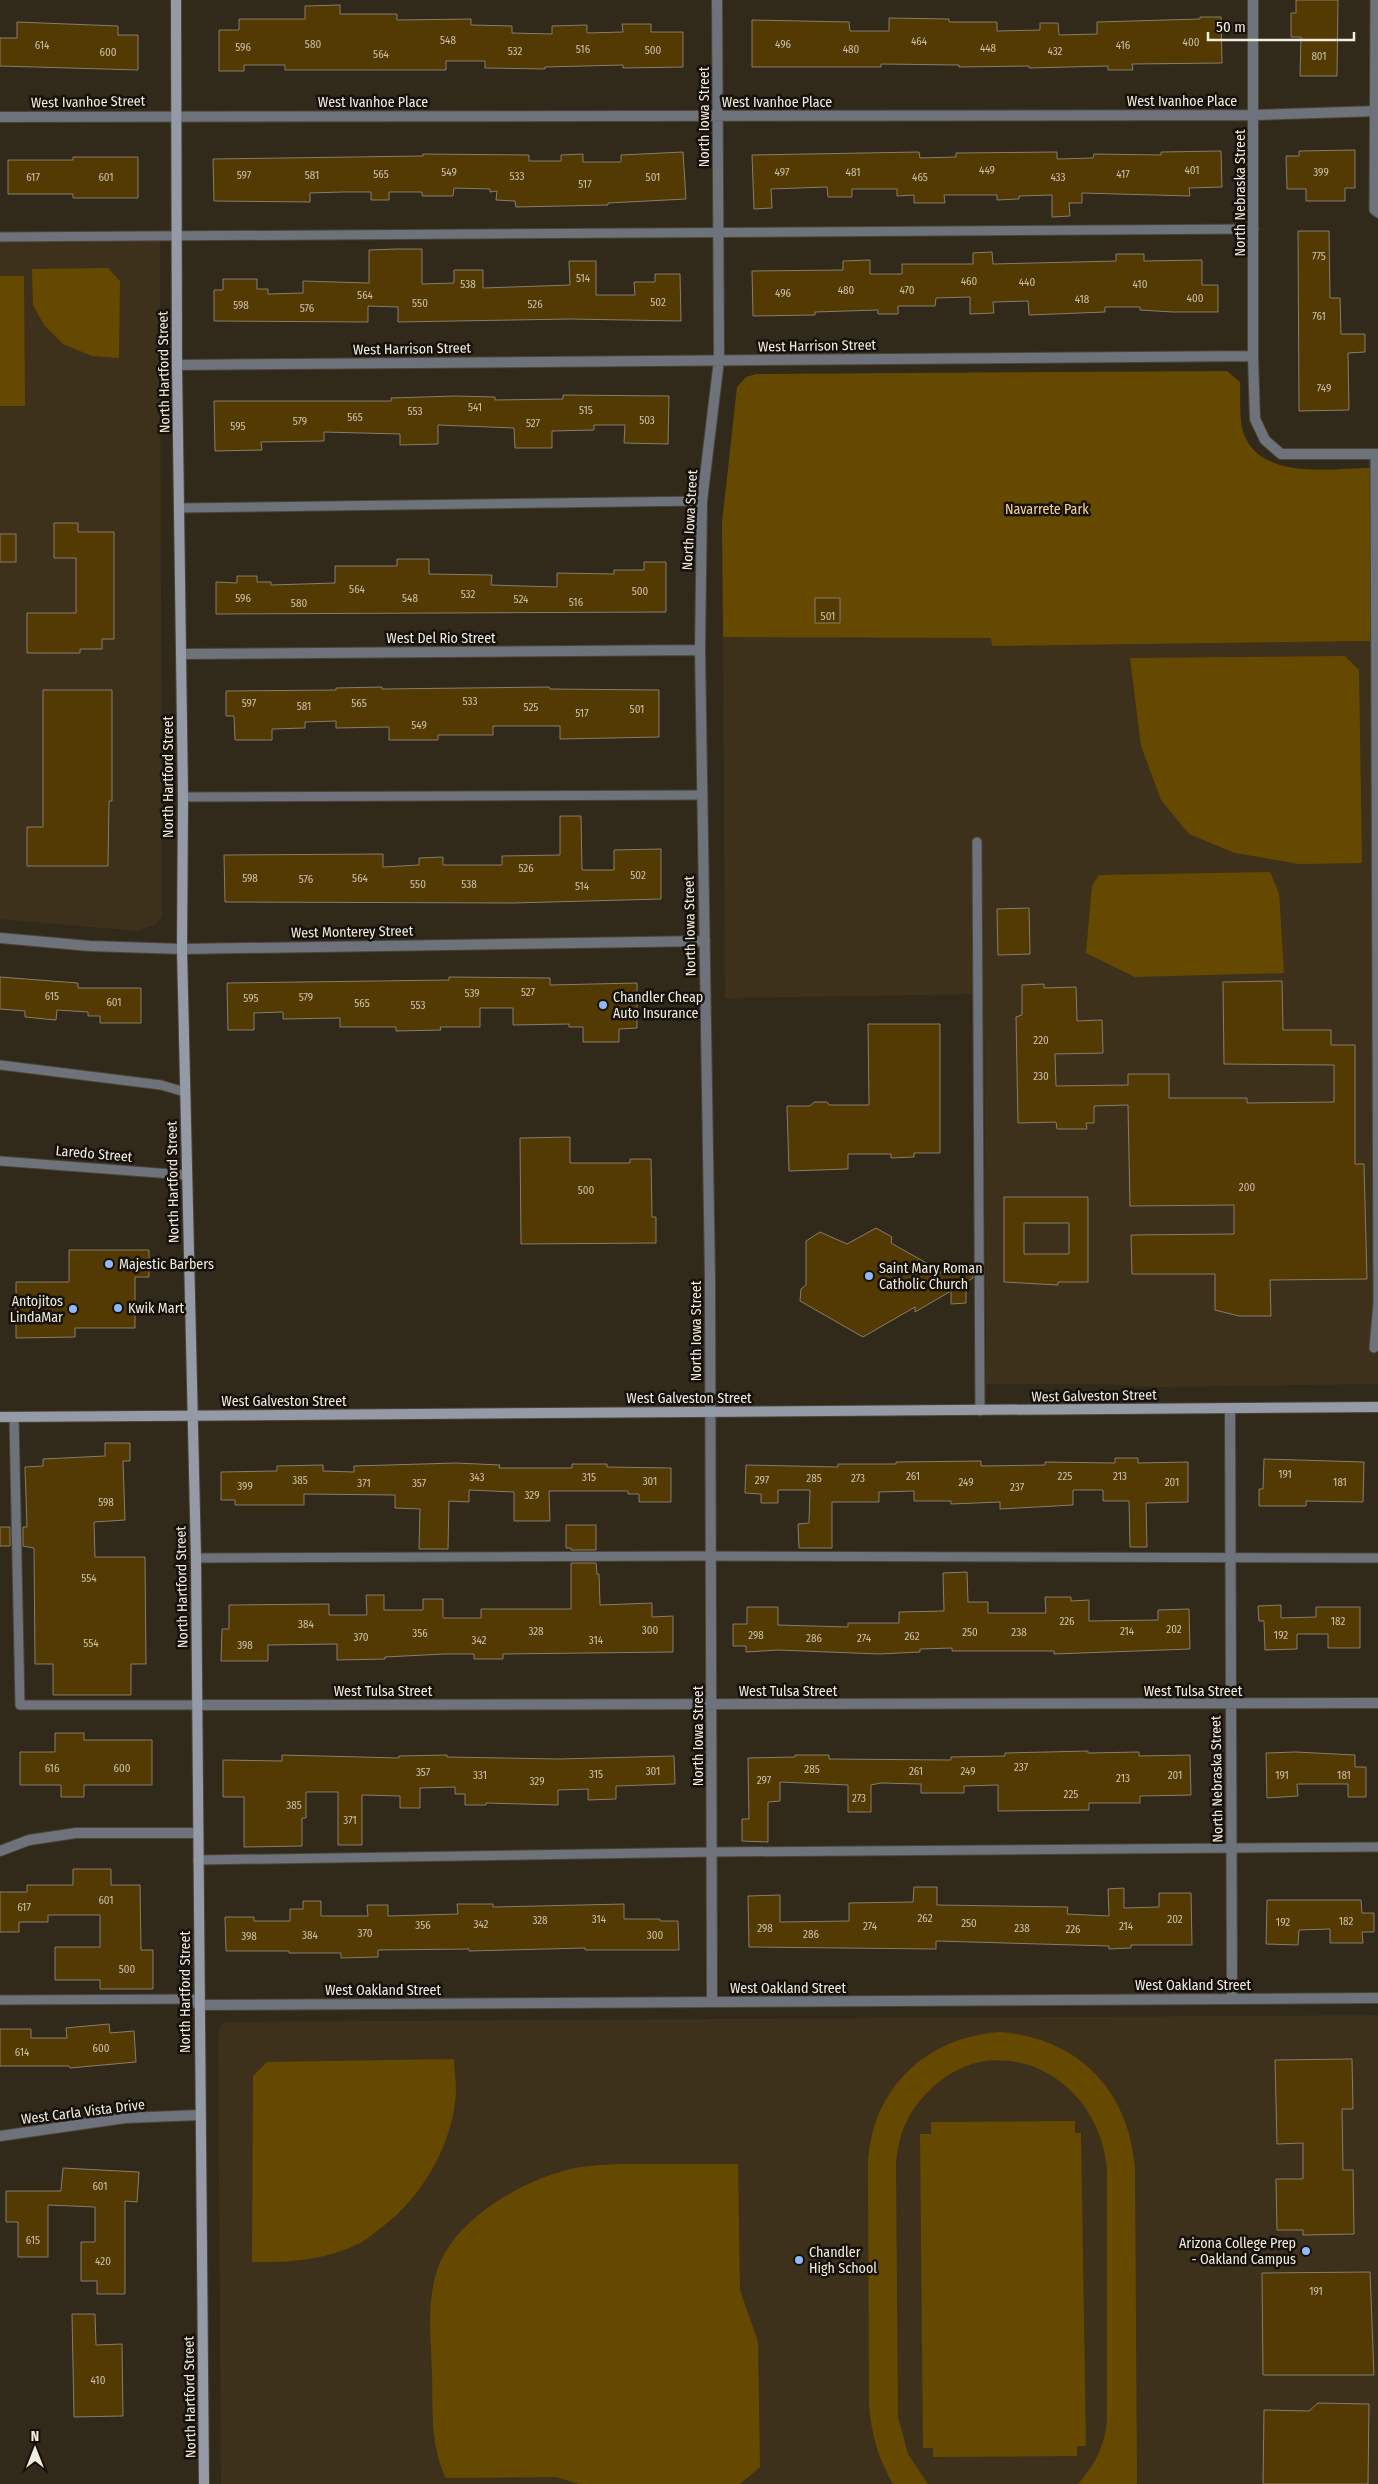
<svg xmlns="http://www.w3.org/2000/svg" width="1378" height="2484" font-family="'Fira Sans Condensed',sans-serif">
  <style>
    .built { fill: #3d311c }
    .green { fill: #664901 }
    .building { fill: #523a02; stroke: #877d6c; fill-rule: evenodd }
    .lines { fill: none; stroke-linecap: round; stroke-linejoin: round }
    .lane-casing { stroke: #4c4436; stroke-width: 11 }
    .street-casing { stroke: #4c4436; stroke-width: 12 }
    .secondary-casing { stroke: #4c4436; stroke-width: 12 }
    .lane { stroke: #6e727a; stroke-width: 9 }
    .street { stroke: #6e727a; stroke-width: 10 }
    .secondary { stroke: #949ba7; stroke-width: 10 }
    .poi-dot { fill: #90b8fd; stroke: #16120b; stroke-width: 2 }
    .labels { text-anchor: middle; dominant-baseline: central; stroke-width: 5; stroke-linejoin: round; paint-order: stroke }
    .number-label { font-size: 11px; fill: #cac0ab }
    .street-label { font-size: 14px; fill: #f2ede3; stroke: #16120b }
    .park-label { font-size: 14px; fill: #f9d594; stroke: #16120b }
    .poi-label { font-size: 14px; fill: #f2ede3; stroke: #16120b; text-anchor: start }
  </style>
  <rect width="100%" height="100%" fill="#31291a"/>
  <path class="built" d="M160,239L162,917L156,924L137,931L0,919V241Z
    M723,637L992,638V646L1372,641L1378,980V1384L1158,1387L1095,1384H986L984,994L725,998Z
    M1378,2015V2484H221L218,2036L220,2027L225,2022Z"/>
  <path class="green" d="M108,268L120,281L119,358L92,356L63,344L44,325L33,305L32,269Z
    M0,276H24L25,406H0Z
    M1227,371L1240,382C1241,400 1238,423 1246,439C1267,480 1334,468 1371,468L1372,641L992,646L991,638L723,637L722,523L737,387L746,377L756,374Z
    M1345,656L1359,670L1362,863L1299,864L1235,853L1189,834L1161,800L1141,746L1130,658Z
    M1270,872L1279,893L1284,973L1135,977L1086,953L1092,886L1099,875Z
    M1000,2032C1078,2038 1129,2090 1135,2168L1137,2484H1078C1095,2465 1106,2444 1107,2419V2169C1099,2071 985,2018 919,2102C904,2120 897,2142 896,2165L898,2417L908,2454L928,2484H893C878,2458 871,2433 869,2404L868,2165C871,2089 926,2037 1000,2032Z
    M454,2059C454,2069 456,2080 456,2090C454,2143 423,2196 382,2227C375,2232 368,2239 360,2243C326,2260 289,2263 252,2262L253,2076L267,2062Z
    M1075,2121V2133H1081L1086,2446H1077V2456L933,2457V2448H923L920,2134H931V2122Z
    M623,2164H738L740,2290L758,2342L760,2467L740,2484H579L556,2477L446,2478C430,2446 433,2408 432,2373C431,2339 426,2302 438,2268C455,2220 517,2184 563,2171C582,2165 603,2165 623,2164Z"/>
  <path class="building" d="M1296,0H1338L1337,76H1300L1301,37H1291V13H1296Z
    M340,5V14H397V20L471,19V25L512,26V33L552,34V26L587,25V33L623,32L622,24H651V32H683V67L623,68V65L545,67V69L485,68V61H446V70H285V65H244V71H219V30H239V19H305V6Z
    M1200,17H1221L1222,63L1132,64L1133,70H1108V66L1029,68V66L959,67V65L881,64V67H752V20L849,22L850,31H889V18L949,19V22H997V31L1040,30V23H1058L1059,35L1097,34V22L1200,19Z
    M17,22L118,26V35H138V70L0,66V38H17Z
    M1355,150V188H1345V201H1306V189H1287L1286,156H1299V151Z
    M1221,151L1222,187L1189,188L1190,196L1082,193V203H1069L1070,216L1052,217V195L1019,196V199L997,200V195H944L945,203H914V195L897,196V189H852V197H828L827,187L771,189L772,208L754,209L752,155L919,152L920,158L956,157V153L1057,152V159L1093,158L1094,154L1161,155V152Z
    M683,152L686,199L608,203V205L516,207L515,201L496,200L497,191L490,192V189L454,188L453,196H422V192H389V200H371V192H342L310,193V202L214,201L213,159L423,156V154L529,155V161H561V155L583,154V162H621V155Z
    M73,157H138V198H73V194H8V160H73Z
    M1298,231H1329L1330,298H1340L1341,334H1365V352L1348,353L1349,410L1299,411Z
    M397,249H422V284L454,283V270H483V288L570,285L569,261H596V295H635L634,282H655V274H680L681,321L570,319L398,322V307L368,306V322L214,321V290H223V279H257V289H268V294L303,293V281L369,283V250Z
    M992,252L993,264L1116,261V254H1144V261L1202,260V285H1218V312H1173L1140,310V307H1105V312L1029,315L1028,301L993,302L994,313L970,314V297L936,298L935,306H898V314H878V310L815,312V315L753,316L752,271L843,270V261L870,260V274H902V264H973V253Z
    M563,395L669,396L668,444L624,443L625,425H594V430L552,431V448H515L514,428L438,425V444L400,445V434L324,432V441L261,442L262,450L215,451L214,401H391V398L455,396L495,397V400L563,399Z
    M54,523H78V532H114V639H102V649H80V653H27V613H76V558H54Z
    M0,534H16V562H0Z
    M397,559H429V574L492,575L491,585L557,587V573L614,574V570H644V562H666V612L216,614V582L237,583V576H257V582H271V585L335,583V566H397Z
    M815,598H840V623H815Z
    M382,687V689L549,687L550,689L659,690V737L560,739V726H493V735H438V740H389V727L336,728V721L305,722V728L272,729V740H235L234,716H226V691L336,690V688Z
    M43,690H112V801H109L108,866H27V827H43Z
    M560,816H581L582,870H614V850L661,849V899L513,903L225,902L224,855L383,854V867L419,865V858L443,857V865H502V856L560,855Z
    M1029,908L1030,954L998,955L997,909Z
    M0,977L78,983V988H141V1023H100V1016H88V1012L57,1010L56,1020L25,1017V1011L0,1009Z
    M449,977L550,978V985L637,983V1028L619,1029V1042H583V1027H569V1024L513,1025V1008H480V1027H440L441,1030L396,1031V1027H340V1018L283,1019V1012L254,1013V1030H228L227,983L449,980Z
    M1282,981L1283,1030H1331V1045H1355V1164H1364L1367,1279L1270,1280L1271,1316H1239L1215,1310V1274H1132L1131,1235L1234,1234V1205L1130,1206L1128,1105L1094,1106V1123H1086L1087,1129H1057L1056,1122L1018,1123L1016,1017L1022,1015V985L1044,984V988L1076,987L1077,1021L1102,1020L1103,1053L1055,1054L1056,1086L1128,1085V1074H1169V1098H1247V1103L1334,1102V1065L1224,1064L1223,982Z
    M868,1024H940V1153H914V1157L891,1158V1154H848V1169L789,1171L787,1106H810L814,1102H827L829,1105H869Z
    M570,1137V1163H630V1159H651L652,1217H656V1243L521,1244L520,1138Z
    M1004,1197H1088V1282H1058V1285L1004,1282ZM1024,1223H1069V1254H1024Z
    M876,1228L892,1237L891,1243L930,1265L932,1272H973V1278L966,1282V1303L951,1304V1291L915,1312V1307L863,1337L800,1301L801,1289L806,1285V1241L820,1232L847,1244Z
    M69,1250H149V1277H135V1328H75V1337L16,1338V1282H69Z
    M105,1443H130V1461H123L125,1520L94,1522L95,1557H145L146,1664H131V1695H53V1664H35L34,1548L23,1546V1527H27L25,1467L43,1466V1459L105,1456Z
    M1115,1458H1138V1463L1188,1462V1502L1146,1503L1147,1547H1130L1129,1501H1103V1490H1073V1505L1000,1509V1502L951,1504V1501H914V1491L879,1492V1502H832V1548H799L798,1524L809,1523L810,1490H778V1503H761V1494L745,1493L746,1465L838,1467V1464H896V1462L981,1461V1466L1045,1465V1462L1115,1463Z
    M1264,1459L1364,1462L1363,1502L1306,1501V1506H1259V1489H1263Z
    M456,1463L500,1465L499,1468H572V1464H607V1467L671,1468V1502H639V1494H628V1491H549L550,1521H514V1492L469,1490V1502L449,1501L448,1549H419L420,1509L395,1508V1495L304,1494V1505H235V1500H221V1472L277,1471V1466L323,1465V1471L354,1472V1466Z
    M566,1525H596V1550H571V1548H566Z
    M0,1527H10V1546H0Z
    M571,1563H596L597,1574H599L600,1605L652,1603V1617L673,1616V1652L503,1654V1659H474V1654H444L385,1657V1659L337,1660V1644L268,1645V1661H221L222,1629H229V1605L329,1604V1615H367L366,1595H384V1610H423V1599H443V1618H481V1609H571Z
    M967,1572L968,1602H988V1613H1046L1045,1597H1071V1601L1089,1600V1621L1158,1620V1610L1189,1609L1190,1649L1054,1654V1651H952V1648L920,1649V1652L879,1654L778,1650L746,1652V1646H733V1624H747V1607H778V1625L848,1627V1623H899V1612L944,1611L943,1573Z
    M1281,1605V1618L1316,1617V1607H1360V1648H1328V1634H1297V1649L1265,1650L1264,1621H1259L1258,1606Z
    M55,1733H84V1740H152V1785H84V1797H61V1785H20V1752H55Z
    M1088,1751V1753L1139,1752V1756L1190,1755L1191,1795L1140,1796V1803H1089V1810L998,1811V1785L964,1786V1793H921V1784L881,1783L871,1785V1812H848V1785L780,1782V1801L768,1802V1842L742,1841V1819H749L748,1758L795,1757V1755H829V1759L951,1760V1757L1005,1756V1753Z
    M1296,1752L1355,1755V1767H1366V1797H1348V1784H1297L1298,1796L1267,1798L1266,1753Z
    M282,1755L399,1758V1756L447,1755V1757L559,1759L674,1756L675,1784L616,1786V1799L588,1800V1789L558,1790V1805L486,1803V1805H465V1794H455V1787L420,1788V1808H400V1796L362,1795V1845H338V1792H306V1818H302V1846L244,1847V1797H223V1760L282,1761Z
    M73,1869H111V1885H140L141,1950H153V1989H100V1980H55V1947H100V1915H48V1922H19V1932H0V1892H27V1885H73Z
    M914,1887H937V1905L1068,1907L1067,1914L1109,1916L1108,1889L1124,1888V1908L1159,1907V1893H1191L1192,1945H1131V1948L1109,1949V1946L936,1941V1949L749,1947L748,1896L780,1895V1922L849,1921V1903L913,1902Z
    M1267,1900H1361L1362,1913H1374V1932H1362L1363,1943H1330V1929L1299,1930L1298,1945L1266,1944Z
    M303,1901H321V1916H368L367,1905H388V1916L458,1914L457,1904H493V1907L624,1904V1919H660V1921H678L679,1950H585V1948L469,1951V1949L378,1950V1957L341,1958V1953H289V1951H226L225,1917H254V1921H290V1909H303Z
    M109,2024L110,2033L134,2031L136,2062L70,2068L69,2066H0V2029H31V2038H67L66,2028Z
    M1352,2059L1353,2109H1342L1343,2170H1353L1354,2234L1303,2235V2230H1277L1276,2179H1303V2143L1277,2144L1275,2060Z
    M63,2168L139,2172L137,2202L125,2201V2294H97V2281H81V2242H95V2207L48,2205V2257H18V2222H6V2191H61Z
    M1370,2272L1374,2375H1263L1262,2273Z
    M72,2314H95L96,2345L122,2344L123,2416L74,2417Z
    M1318,2403L1369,2404L1368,2484H1263L1264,2410L1309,2411Z"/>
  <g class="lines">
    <g class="lane-casing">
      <path id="lane" d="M1375,0L1374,210L1378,213
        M0,237L1254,229
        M179,508L702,501
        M183,797L702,795
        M977,842L980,1411
        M0,1065L161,1085L185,1092
        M0,1161L185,1175
        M1374,1348L1378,1303L1375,454
        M14,1417L20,1705H197
        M196,1558L694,1556L1378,1558
        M198,1860L713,1852L1378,1847
        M0,2000L198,1999"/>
    </g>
    <g class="street-casing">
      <path id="street" d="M1253,0V356L1255,419L1265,440L1281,454H1378
        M0,117L1254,115L1378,111
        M177,365L1253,356
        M182,654L700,650
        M0,938L90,946L182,949L705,941
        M1230,1410L1232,1999
        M197,1705L1378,1703
        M0,1851L29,1840L76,1833H198
        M712,2002L710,1278L700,650L702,501L719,360L717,0
        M198,2005L1378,1998
        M0,2136L125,2118L200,2115"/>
    </g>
    <g class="secondary-casing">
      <path id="secondary" d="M176,0L177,365L183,797L182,949L196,1558L204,2484
        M0,1417L1378,1407"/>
    </g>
    <use href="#lane" class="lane"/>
    <use href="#street" class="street"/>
    <use href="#secondary" class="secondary"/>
  </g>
  <g class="poi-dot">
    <circle cx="603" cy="1005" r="5"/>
    <circle cx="109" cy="1264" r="5"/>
    <circle cx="869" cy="1276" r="5"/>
    <circle cx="118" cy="1308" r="5"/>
    <circle cx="73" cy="1309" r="5"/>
    <circle cx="1306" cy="2251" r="5"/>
    <circle cx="799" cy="2260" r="5"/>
  </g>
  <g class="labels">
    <g class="number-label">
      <text x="448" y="40">548</text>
      <text x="919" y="41">464</text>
      <text x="1191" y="42">400</text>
      <text x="313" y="44">580</text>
      <text x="783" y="44">496</text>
      <text x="42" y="45">614</text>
      <text x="1123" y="45">416</text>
      <text x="243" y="47">596</text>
      <text x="988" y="48">448</text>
      <text x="583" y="49">516</text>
      <text x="851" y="49">480</text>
      <text x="653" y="50">500</text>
      <text x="515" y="51">532</text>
      <text x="1055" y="51">432</text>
      <text x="108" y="52">600</text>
      <text x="381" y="54">564</text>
      <text x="1319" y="56">801</text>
      <text x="987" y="170">449</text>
      <text x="1192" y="170">401</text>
      <text x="449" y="172">549</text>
      <text x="782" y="172">497</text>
      <text x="853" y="172">481</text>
      <text x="1321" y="172">399</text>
      <text x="381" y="174">565</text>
      <text x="1123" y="174">417</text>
      <text x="244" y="175">597</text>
      <text x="312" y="175">581</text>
      <text x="517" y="176">533</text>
      <text x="33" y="177">617</text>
      <text x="106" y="177">601</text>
      <text x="653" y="177">501</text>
      <text x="920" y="177">465</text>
      <text x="1058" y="177">433</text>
      <text x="585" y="184">517</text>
      <text x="1319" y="256">775</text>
      <text x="583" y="278">514</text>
      <text x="969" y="281">460</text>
      <text x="1027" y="282">440</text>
      <text x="468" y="284">538</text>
      <text x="1140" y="284">410</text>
      <text x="846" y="290">480</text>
      <text x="907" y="290">470</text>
      <text x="783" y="293">496</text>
      <text x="365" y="295">564</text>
      <text x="1195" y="298">400</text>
      <text x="1082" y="299">418</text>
      <text x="658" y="302">502</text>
      <text x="420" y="303">550</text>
      <text x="535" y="304">526</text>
      <text x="241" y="305">598</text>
      <text x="307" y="308">576</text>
      <text x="1319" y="316">761</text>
      <text x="1324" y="388">749</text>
      <text x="475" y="407">541</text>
      <text x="586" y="410">515</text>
      <text x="415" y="411">553</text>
      <text x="355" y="417">565</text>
      <text x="647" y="420">503</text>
      <text x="300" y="421">579</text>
      <text x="533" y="423">527</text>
      <text x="238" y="426">595</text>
      <text x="357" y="589">564</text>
      <text x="640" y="591">500</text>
      <text x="468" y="594">532</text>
      <text x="243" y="598">596</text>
      <text x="410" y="598">548</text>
      <text x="521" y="599">524</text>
      <text x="576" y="602">516</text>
      <text x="299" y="603">580</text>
      <text x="828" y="616">501</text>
      <text x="470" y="701">533</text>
      <text x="249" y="703">597</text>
      <text x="359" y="703">565</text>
      <text x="304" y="706">581</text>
      <text x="531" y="707">525</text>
      <text x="637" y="709">501</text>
      <text x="582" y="713">517</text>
      <text x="419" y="725">549</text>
      <text x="526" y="868">526</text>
      <text x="638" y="875">502</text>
      <text x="250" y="878">598</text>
      <text x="360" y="878">564</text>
      <text x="306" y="879">576</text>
      <text x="418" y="884">550</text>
      <text x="469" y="884">538</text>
      <text x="582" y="886">514</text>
      <text x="528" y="992">527</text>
      <text x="472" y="993">539</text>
      <text x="52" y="996">615</text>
      <text x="306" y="997">579</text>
      <text x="251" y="998">595</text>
      <text x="114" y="1002">601</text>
      <text x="362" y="1003">565</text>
      <text x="418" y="1005">553</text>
      <text x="1041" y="1040">220</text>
      <text x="1041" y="1076">230</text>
      <text x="1247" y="1187">200</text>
      <text x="586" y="1190">500</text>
      <text x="1285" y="1474">191</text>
      <text x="913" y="1476">261</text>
      <text x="1065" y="1476">225</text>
      <text x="1120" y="1476">213</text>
      <text x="477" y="1477">343</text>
      <text x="589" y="1477">315</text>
      <text x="814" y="1478">285</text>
      <text x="858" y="1478">273</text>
      <text x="300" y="1480">385</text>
      <text x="762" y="1480">297</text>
      <text x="650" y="1481">301</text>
      <text x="966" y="1482">249</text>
      <text x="1172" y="1482">201</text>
      <text x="1340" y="1482">181</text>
      <text x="364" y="1483">371</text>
      <text x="419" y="1483">357</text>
      <text x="245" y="1486">399</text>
      <text x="1017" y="1487">237</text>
      <text x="532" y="1495">329</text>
      <text x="106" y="1502">598</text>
      <text x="89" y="1578">554</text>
      <text x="1067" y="1621">226</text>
      <text x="1338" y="1621">182</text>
      <text x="306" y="1624">384</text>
      <text x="1174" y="1629">202</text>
      <text x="650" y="1630">300</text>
      <text x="536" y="1631">328</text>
      <text x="1127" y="1631">214</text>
      <text x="970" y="1632">250</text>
      <text x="1019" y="1632">238</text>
      <text x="420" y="1633">356</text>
      <text x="756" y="1635">298</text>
      <text x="1281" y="1635">192</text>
      <text x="912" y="1636">262</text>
      <text x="361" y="1637">370</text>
      <text x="814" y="1638">286</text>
      <text x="864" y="1638">274</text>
      <text x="479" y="1640">342</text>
      <text x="596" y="1640">314</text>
      <text x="91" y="1643">554</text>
      <text x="245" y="1645">398</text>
      <text x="1021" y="1767">237</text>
      <text x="52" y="1768">616</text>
      <text x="122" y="1768">600</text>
      <text x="812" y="1769">285</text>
      <text x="653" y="1771">301</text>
      <text x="916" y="1771">261</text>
      <text x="968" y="1771">249</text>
      <text x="423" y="1772">357</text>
      <text x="596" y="1774">315</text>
      <text x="480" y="1775">331</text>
      <text x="1175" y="1775">201</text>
      <text x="1282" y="1775">191</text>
      <text x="1344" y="1775">181</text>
      <text x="1123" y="1778">213</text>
      <text x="764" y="1780">297</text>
      <text x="537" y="1781">329</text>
      <text x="1071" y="1794">225</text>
      <text x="859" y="1798">273</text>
      <text x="294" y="1805">385</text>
      <text x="350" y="1820">371</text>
      <text x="106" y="1900">601</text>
      <text x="24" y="1907">617</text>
      <text x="925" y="1918">262</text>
      <text x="599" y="1919">314</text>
      <text x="1175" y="1919">202</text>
      <text x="540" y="1920">328</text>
      <text x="1346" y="1921">182</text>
      <text x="1283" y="1922">192</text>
      <text x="969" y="1923">250</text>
      <text x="481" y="1924">342</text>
      <text x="423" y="1925">356</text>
      <text x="870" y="1926">274</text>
      <text x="1126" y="1926">214</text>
      <text x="765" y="1928">298</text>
      <text x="1022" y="1928">238</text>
      <text x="1073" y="1929">226</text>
      <text x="365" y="1933">370</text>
      <text x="811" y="1934">286</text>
      <text x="310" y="1935">384</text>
      <text x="655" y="1935">300</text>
      <text x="249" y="1936">398</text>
      <text x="127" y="1969">500</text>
      <text x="101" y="2048">600</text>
      <text x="22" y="2052">614</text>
      <text x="100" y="2186">601</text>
      <text x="33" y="2240">615</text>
      <text x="103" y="2261">420</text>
      <text x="1316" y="2291">191</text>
      <text x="98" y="2380">410</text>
    </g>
    <g class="street-label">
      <text x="1182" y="101">West Ivanhoe Place</text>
      <text transform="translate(88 102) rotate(-1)">West Ivanhoe Street</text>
      <text x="373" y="102">West Ivanhoe Place</text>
      <text x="777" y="102">West Ivanhoe Place</text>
      <text transform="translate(704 117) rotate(-90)">North Iowa Street</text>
      <text transform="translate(1240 193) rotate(-90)">North Nebraska Street</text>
      <text transform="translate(817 346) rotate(-1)">West Harrison Street</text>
      <text transform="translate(412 349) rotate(-1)">West Harrison Street</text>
      <text transform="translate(164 372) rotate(-91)">North Hartford Street</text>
      <text transform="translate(690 520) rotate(-87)">North Iowa Street</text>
      <text x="441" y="638">West Del Rio Street</text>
      <text transform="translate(168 777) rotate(-90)">North Hartford Street</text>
      <text transform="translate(690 926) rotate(-91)">North Iowa Street</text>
      <text transform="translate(352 932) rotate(-1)">West Monterey Street</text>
      <text transform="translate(94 1154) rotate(5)">Laredo Street</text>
      <text transform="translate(173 1182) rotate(-91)">North Hartford Street</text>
      <text transform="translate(696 1331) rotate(-90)">North Iowa Street</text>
      <text transform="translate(1094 1396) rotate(-1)">West Galveston Street</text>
      <text x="689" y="1398">West Galveston Street</text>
      <text x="284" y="1401">West Galveston Street</text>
      <text transform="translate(182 1587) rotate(-91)">North Hartford Street</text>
      <text x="383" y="1691">West Tulsa Street</text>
      <text x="788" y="1691">West Tulsa Street</text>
      <text x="1193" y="1691">West Tulsa Street</text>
      <text transform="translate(698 1736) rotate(-90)">North Iowa Street</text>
      <text transform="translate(1217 1779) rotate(-91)">North Nebraska Street</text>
      <text x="1193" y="1985">West Oakland Street</text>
      <text x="788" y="1988">West Oakland Street</text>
      <text x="383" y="1990">West Oakland Street</text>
      <text transform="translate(185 1992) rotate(-90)">North Hartford Street</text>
      <text transform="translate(83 2112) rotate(-7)">West Carla Vista Drive</text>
      <text transform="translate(190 2397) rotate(-91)">North Hartford Street</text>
    </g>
    <g class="park-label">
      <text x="1047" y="509">Navarrete Park</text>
    </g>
    <g class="poi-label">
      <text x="613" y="997">Chandler Cheap<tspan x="613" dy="16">Auto Insurance</tspan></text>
      <text x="119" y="1264">Majestic Barbers</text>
      <text x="879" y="1268">Saint Mary Roman<tspan x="879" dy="16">Catholic Church</tspan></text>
      <text x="63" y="1301" text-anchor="end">Antojitos<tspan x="63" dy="16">LindaMar</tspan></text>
      <text x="128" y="1308">Kwik Mart</text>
      <text x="1296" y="2243" text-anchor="end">Arizona College Prep<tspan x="1296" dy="16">- Oakland Campus</tspan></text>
      <text x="809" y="2252">Chandler<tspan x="809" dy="16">High School</tspan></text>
    </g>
  </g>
  <g transform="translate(35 2449)" stroke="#16120b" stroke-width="4" paint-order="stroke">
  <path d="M0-4L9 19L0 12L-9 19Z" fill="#f2ede3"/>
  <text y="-8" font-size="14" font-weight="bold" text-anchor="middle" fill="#f2ede3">N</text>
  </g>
  <path d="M1208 32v8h146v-8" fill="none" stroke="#f2ede3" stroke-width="2.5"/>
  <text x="1216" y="32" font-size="15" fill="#f2ede3" stroke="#16120b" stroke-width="4" paint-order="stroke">50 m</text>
</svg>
